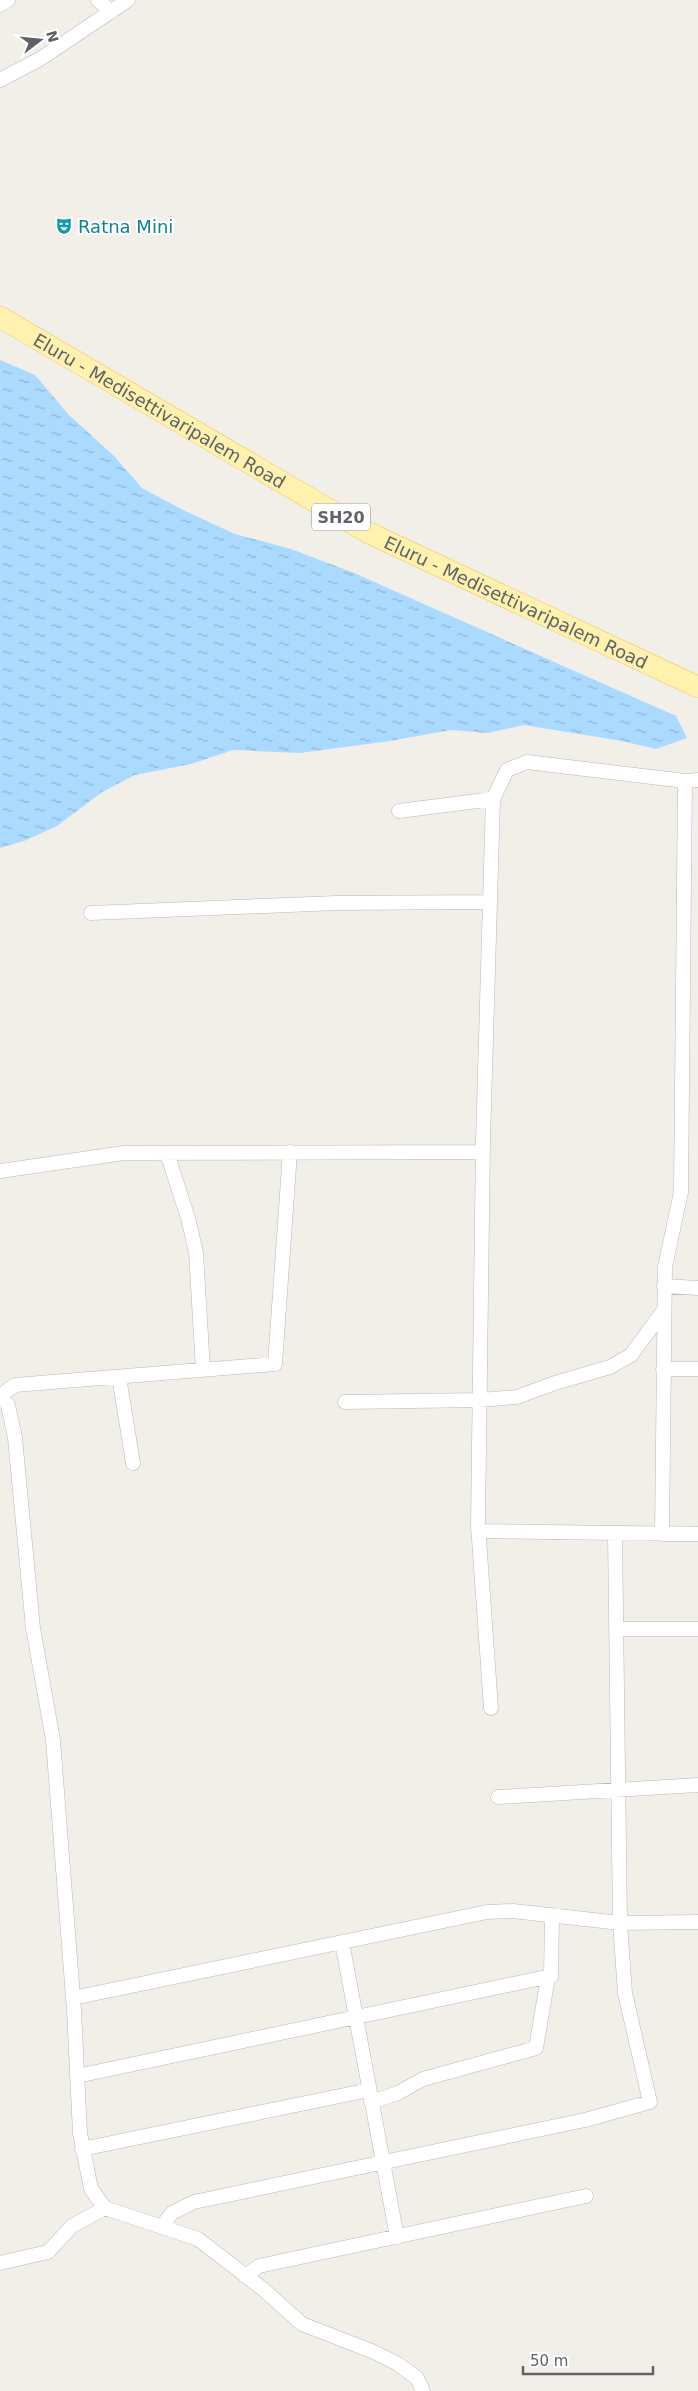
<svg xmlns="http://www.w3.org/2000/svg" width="698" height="2391" font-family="'DejaVu Sans',sans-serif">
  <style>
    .water { fill: url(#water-ripples) }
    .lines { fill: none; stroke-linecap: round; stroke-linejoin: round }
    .minor-casing { stroke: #b5b8bc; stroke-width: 15 }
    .primary-casing { stroke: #f2c960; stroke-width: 22 }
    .minor { stroke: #fff; stroke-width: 14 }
    .primary { stroke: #fff2af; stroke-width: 21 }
    .labels { text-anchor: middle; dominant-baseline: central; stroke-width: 4; stroke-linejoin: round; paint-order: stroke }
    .shield { fill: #fff; stroke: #8f9295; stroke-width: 1 }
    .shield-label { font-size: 16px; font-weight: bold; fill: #5f6368 }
    .culture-label { font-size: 18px; fill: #0d838f; stroke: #fff; text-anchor: start }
    .street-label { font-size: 18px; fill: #5f6368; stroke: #fff }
  </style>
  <defs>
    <pattern id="water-ripples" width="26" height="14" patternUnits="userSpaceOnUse" patternTransform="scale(1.25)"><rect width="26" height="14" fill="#aadaff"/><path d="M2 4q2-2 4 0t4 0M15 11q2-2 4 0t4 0" fill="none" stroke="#8eb4d2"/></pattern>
  </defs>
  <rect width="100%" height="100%" fill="#f1efe8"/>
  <path class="water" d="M0,360L35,375L68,414L114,456L142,488L183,510L235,534L291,549L354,573L676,716L687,738L656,749L622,741L524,725L488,733L451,730L390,741L300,753L233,750L191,764L135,775L102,792L57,826L24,841L0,848Z"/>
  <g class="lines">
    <g class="minor-casing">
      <path id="minor" d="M98,0L111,12
        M0,5L8,0
        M0,80L40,59L128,0
        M399,811L493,799
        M91,913L337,903L490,902
        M167,1153L188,1218L196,1252L203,1370
        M0,1171L124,1153L483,1152
        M664,1286L698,1288
        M663,1369H698
        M119,1377L133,1463
        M0,1396L15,1385L275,1364L290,1152
        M0,1397L8,1405L15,1438L33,1628L53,1740L74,2010L80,2133L91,2189L105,2208L198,2239L263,2289L302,2324L374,2352L398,2364L417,2378L423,2391
        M345,1402L480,1400L517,1397L555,1383L610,1367L631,1355L664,1310
        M478,1531L698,1534
        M662,1534L665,1267L681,1192L685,781
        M616,1629H698
        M491,1708L478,1525L483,1140L493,799L507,770L527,762L685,781L698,780
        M498,1797L698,1785
        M342,1942L397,2237
        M73,1998L487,1912L513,1911L620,1923L698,1922
        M77,2076L551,1976L552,1915
        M371,2102L398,2093L423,2079L536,2048L548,1977
        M82,2149L369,2090
        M162,2226L172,2213L194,2202L585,2120L650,2102L625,1993L620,1923L615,1534
        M0,2263L48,2252L72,2226L105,2208
        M245,2276L259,2266L586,2196"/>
    </g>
    <g class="primary-casing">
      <g id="primary">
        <path id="s1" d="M0,317L369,533L698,687"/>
      </g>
    </g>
    <use href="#minor" class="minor"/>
    <use href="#primary" class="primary"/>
  </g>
  <defs>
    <g id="theatre-bare" transform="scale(1.35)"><path d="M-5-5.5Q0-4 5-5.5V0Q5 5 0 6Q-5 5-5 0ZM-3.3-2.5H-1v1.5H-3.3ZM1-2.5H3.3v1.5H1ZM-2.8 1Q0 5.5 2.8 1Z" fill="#0f9aa8" stroke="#fff" stroke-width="2.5" paint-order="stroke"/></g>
  </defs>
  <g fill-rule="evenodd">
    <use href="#theatre-bare" x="64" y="226"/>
  </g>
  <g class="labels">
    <rect class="shield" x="312" y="503.5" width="58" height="27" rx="4"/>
    <g class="shield-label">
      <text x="341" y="517">SH20</text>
    </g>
    <g class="culture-label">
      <text x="78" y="226">Ratna Mini</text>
    </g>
    <g class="street-label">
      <text stroke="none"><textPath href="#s1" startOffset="185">Eluru - Medisettivaripalem Road</textPath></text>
      <text stroke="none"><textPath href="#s1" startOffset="590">Eluru - Medisettivaripalem Road</textPath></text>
    </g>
  </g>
  <g transform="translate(40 40) rotate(74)" stroke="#ffffff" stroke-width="4" paint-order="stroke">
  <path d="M0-4L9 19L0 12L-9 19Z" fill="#5f6368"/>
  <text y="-8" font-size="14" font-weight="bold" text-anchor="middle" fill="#5f6368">N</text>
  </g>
  <path d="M523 2366v8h130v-8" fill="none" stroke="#5f6368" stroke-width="2.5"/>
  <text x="530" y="2366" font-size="15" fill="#5f6368" stroke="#ffffff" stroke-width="4" paint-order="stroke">50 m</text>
</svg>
